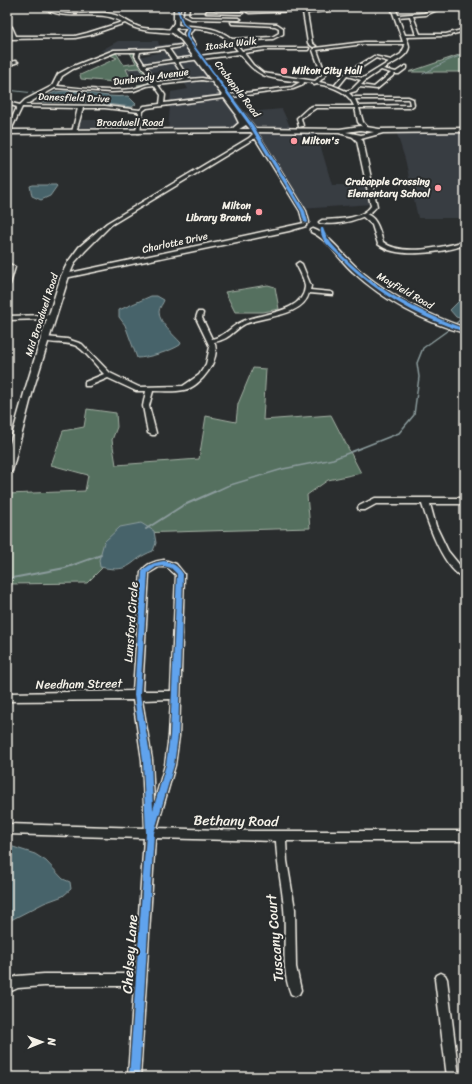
<svg xmlns="http://www.w3.org/2000/svg" width="472" height="1084" font-family="Sriracha,sans-serif">
  <style>
    .built { fill: #383c42 }
    .green { fill: #55705f; stroke: #a4b0a4 }
    .water { fill: #47636b; stroke: #8c9c9d }
    .lines { fill: none; stroke-linecap: round; stroke-linejoin: round }
    .stream-far2 { stroke: #8c9c9d; stroke-width: 1 }
    .stream-far1 { stroke: #8c9c9d; stroke-width: 1.5 }
    .stream { stroke: #8c9c9d; stroke-width: 2 }
    .minor-casing { stroke: #f4f1e8; stroke-width: 3 }
    .tertiary-casing { stroke: #f4f1e8; stroke-width: 3 }
    .secondary-casing { stroke: #f4f1e8; stroke-width: 3 }
    .minor { fill: #2a2d2e; fill-rule: evenodd }
    .tertiary { fill: #2a2d2e; fill-rule: evenodd }
    .secondary { fill: #2a2d2e; fill-rule: evenodd }
    .cycleway-casing { stroke: #2a2d2e; stroke-width: 2 }
    .cycleway { fill: #60a3ed; fill-rule: evenodd }
    .poi-dot { fill: #ff9aa2; stroke: #2a2d2e; stroke-width: 1.5 }
    .labels { text-anchor: middle; dominant-baseline: central; stroke-width: 4; stroke-linejoin: round; paint-order: stroke }
    .far-street-label { font-size: 10px; fill: #f4f1e8; stroke: #2a2d2e }
    .far-poi-label { font-size: 10px; font-weight: bold; fill: #f4f1e8; stroke: #2a2d2e; text-anchor: start }
    .street-label { font-size: 12px; fill: #f4f1e8; stroke: #2a2d2e }
    .near-street-label { font-size: 14px; fill: #f4f1e8; stroke: #2a2d2e }
  </style>
  <rect width="100%" height="100%" fill="#2a2d2e"/>
  <filter id="ink" filterUnits="userSpaceOnUse"><feTurbulence type="fractalNoise" baseFrequency=".025" numOctaves="2"/><feDisplacementMap in="SourceGraphic" scale="8" xChannelSelector="R" yChannelSelector="G"/><feConvolveMatrix kernelMatrix="1 2 1 2 8 2 1 2 1" color-interpolation-filters="sRGB"/></filter>
  <g filter="url(#ink)">
    <path class="built" d="M118,41H158L159,45L186,42L239,113L282,109L293,133L317,134L332,185H368L372,204L300,209L250,131L168,132L171,92L188,89L177,70L150,72L151,77L130,79L125,67L141,65L139,57L166,51L163,49L100,51Z
      M77,120H142L141,132H74Z
      M422,133H465V218H418L405,159L397,134Z"/>
    <path class="green" d="M115,51L124,65L136,63L129,51L119,53L118,51L135,52V56L153,82L138,86L137,85L149,83L140,68L126,69L131,80L115,82L81,79L80,75L117,58L110,55H106Z
      M465,53V72H409Z
      M268,285L275,287L279,309L263,312H235L225,292Z
      M253,368L266,369L263,420L331,415L361,473L328,480L307,495L310,528L137,533L87,583L7,584V494L85,491L88,475L51,465L63,431L84,427L87,409L116,413L117,427L112,440L116,465L199,459L206,416L236,422L238,404Z"/>
    <path class="water" d="M55,92C79,88 104,99 128,96L136,104L132,107L89,102H38V100Z
      M33,185H56L57,186L50,196L41,200L32,196L30,186Z
      M151,296H157L164,300C163,304 159,307 159,312C159,323 174,335 181,343L180,345C171,351 148,358 137,358L125,325L119,317V310Z
      M465,299V320L456,317L450,310L460,300Z
      M141,523L154,531L156,543L153,551C128,560 134,574 100,567L99,560L104,542L120,527Z
      M7,845L35,854L46,861L63,879L70,882L71,889L63,896L44,903L7,922Z"/>
    <g class="lines">
      <path class="stream-far2" d="M423,74L447,61L465,54
        M7,90L34,93"/>
      <path class="stream-far1" d="M454,325L461,319
        M214,492L227,486L283,469L333,459L399,433L414,415L419,377L417,363L423,348L451,328"/>
      <path class="stream" d="M146,529L182,506L216,491
        M7,579L65,568L101,555"/>
      <g class="minor-casing">
        <path id="minor" d="M42,7C51,7 59,13 69,14C84,15 100,10 115,15C125,18 132,26 143,28C153,30 167,27 176,32L174,33C157,31 141,33 125,23L90,35L75,38L7,39V37L12,36L9,29L7,27V24L12,27L16,36H75L87,33L122,22C97,7 67,24 42,7Z
          M185,7H189L188,15L191,17L239,18L241,19L239,20L190,19L184,16Z
          M333,7H339L326,11L307,13L312,43L316,46L313,47L308,43L303,12Z
          M391,7H395L398,15L424,13L439,7H444L426,15L413,16L420,34H446L465,29V31L446,36L406,37C407,40 409,44 409,47C408,57 391,64 383,69L396,72L405,66H407V68L399,74H395L377,89L359,87L356,91L349,93L353,97H408L413,99L414,105L410,108H359L363,122L369,129V130H365L358,122L355,108H316L301,118L303,126L299,127L297,118L308,108L313,106H354C348,91 331,86 317,84L314,85L312,83L304,82L303,85L293,89L147,108L143,111L140,132L138,133L136,132L139,112L105,108H83L76,132L74,133L72,132L78,108L22,107L10,132L7,133V129L17,107L7,104V102L20,105L25,100L52,86L58,74L71,67L114,50L152,49L181,45V47L169,49L176,59L238,51L230,41H226V39H227C215,29 201,30 187,28L188,26C204,27 219,28 232,39L272,37L279,33V28L275,26L232,24L231,22L277,24L283,28V34L273,39L234,41L242,51L265,48H309L308,50H265L244,53L253,65L263,73L315,81L322,75L313,50L315,48L364,42H403ZM410,16L416,35H405L398,17ZM364,44H404L405,46L401,54L391,60L374,56L344,74L335,85L339,86L347,76L361,80L352,89L346,91L332,85L319,82L326,75L317,50ZM165,49L172,60L144,64L139,56L140,52ZM116,52H136L135,56L153,83C145,84 139,88 132,89C107,92 81,88 57,86L62,76L73,69ZM240,54C259,80 270,78 300,82L292,87L164,103L165,95L158,85L202,80L214,82L216,81L202,78L189,79L178,62ZM376,58L389,62L363,78L350,75ZM174,62L185,79L157,82L146,66ZM381,70L391,73L374,87L361,85L366,80ZM154,85L161,95L160,104L144,106L140,110L105,106L25,105L55,88L111,92L134,91L147,86ZM355,99H408L409,100L410,105L358,106Z
          M299,9L298,11L249,13L247,12L249,11Z
          M207,11L241,12L243,13L241,14L206,13Z
          M15,61L18,62L7,66V64Z
          M362,214C376,213 380,232 383,242C401,257 444,247 465,241V245C443,252 397,260 378,244L372,225L362,216Z
          M304,223L306,224V226L289,231L65,278L62,276L65,274Z
          M299,262L302,264L311,286L310,290L331,292L333,293V295L309,293C303,317 263,316 245,324C232,331 231,339 214,342C222,358 201,387 184,390C175,392 163,391 153,391L149,406L156,433L155,435H152L148,433L143,406L146,391H136L108,378L89,386H85V382L104,374C97,367 86,352 78,347C68,340 51,346 42,339L45,337L67,339L82,344L110,373L139,387L183,386L199,375L206,364L210,347L196,318L198,312H202L203,313L202,318L212,339C226,336 230,327 241,322C258,313 303,314 305,287C305,280 299,270 296,264Z
          M8,263L15,267L10,284L7,286V274L9,268L7,267Z
          M375,498H465V504H430L436,526L448,551L465,572V578C444,571 428,524 422,504H376L365,510H359L358,508L359,506Z
          M164,560L176,564L184,574L179,736L175,765L157,828L252,831H465V841H286L287,861L295,909L296,967L301,990L299,994L295,996L291,994C280,967 287,937 284,908C282,886 277,864 276,841L155,838L140,1077H128L134,986H44L18,988L7,993V981L17,976L44,974H135L144,838L7,834V824L145,828L142,760L133,700L7,701V693L133,691L141,572C146,564 155,561 164,560ZM159,567H167L176,575L171,691H142L149,573ZM171,699L169,736L165,765L154,803L152,760L142,700Z
          M441,973L445,975L447,979L459,1077H447L435,979L437,975Z"/>
      </g>
      <g class="tertiary-casing">
        <path id="tertiary" d="M255,129L306,211L309,222L308,223L303,222L300,211L255,138L111,225L85,251L75,262L69,276L33,390L12,471L7,474V454L25,390L47,319L7,320V316L49,315L61,276L68,262L79,247L107,223L249,138L253,134L251,132L7,134V130Z
          M355,134L363,141L377,206C367,220 337,226 320,223L319,222L322,220C337,219 361,220 371,206L357,141L352,136Z
          M313,229C330,234 348,262 363,273C393,298 428,315 465,328V333C425,323 383,300 353,272C339,260 328,239 311,232V230Z"/>
      </g>
      <g class="secondary-casing">
        <path id="secondary" d="M174,7H180L178,25L191,27L193,30L190,33V37L195,45L192,47L255,128L340,129L360,126L379,129L465,128V132L383,133L361,139L339,133L253,132L246,125L236,131H232V129L239,123L235,115L236,114L181,40L169,30L174,23ZM176,28L187,29L184,33L185,38L175,30ZM360,130L374,132L361,135L346,132Z"/>
      </g>
      <use href="#minor" class="minor"/>
      <use href="#tertiary" class="tertiary"/>
      <use href="#secondary" class="secondary"/>
      <g class="cycleway-casing">
        <path id="cycleway" d="M176,7L178,8L184,24L191,29L188,33V37L253,125L305,211L308,222L307,223L304,222L301,211L249,125L186,37V33L188,29L182,24Z
          M321,228H323C327,240 334,247 342,255C377,291 419,312 465,329V332C416,317 371,290 336,253C329,247 319,238 321,228Z
          M164,561C173,563 178,566 183,574L178,736L174,765L154,833L139,1077H129L146,833L143,760L134,695L142,572C147,565 155,562 164,561ZM164,566L171,568L177,574L170,736L166,765L153,810L151,760L140,695L148,573L156,567Z"/>
      </g>
      <use href="#cycleway" class="cycleway"/>
    </g>
  </g>
  <g class="poi-dot">
    <circle cx="284" cy="71" r="4"/>
    <circle cx="294" cy="141" r="4"/>
    <circle cx="438" cy="188" r="4"/>
    <circle cx="259" cy="212" r="4"/>
  </g>
  <g class="labels">
    <g class="far-street-label">
      <text transform="translate(231 44) rotate(-7)">Itaska Walk</text>
      <text transform="translate(151 77) rotate(-8)">Dunbrody Avenue</text>
      <text transform="translate(237 89) rotate(53)">Crabapple Road</text>
      <text transform="translate(74 98) rotate(2)">Danesfield Drive</text>
      <text x="130" y="123">Broadwell Road</text>
      <text transform="translate(175 243) rotate(-12)">Charlotte Drive</text>
      <text transform="translate(405 291) rotate(30)">Mayfield Road</text>
      <text transform="translate(42 315) rotate(-72)">Mid Broadwell Road</text>
    </g>
    <g class="far-poi-label">
      <text x="292" y="71">Milton City Hall</text>
      <text x="302" y="141">Milton's</text>
      <text x="430" y="182" text-anchor="end">Crabapple Crossing<tspan x="430" dy="12">Elementary School</tspan></text>
      <text x="251" y="206" text-anchor="end">Milton<tspan x="251" dy="12">Library Branch</tspan></text>
    </g>
    <g class="street-label">
      <text transform="translate(131 622) rotate(-86)">Lunsford Circle</text>
      <text transform="translate(79 684) rotate(-1)">Needham Street</text>
    </g>
    <g class="near-street-label">
      <text transform="translate(236 821) rotate(1)">Bethany Road</text>
      <text transform="translate(275 938) rotate(-95)">Tuscany Court</text>
      <text transform="translate(130 954) rotate(-86)">Chelsey Lane</text>
    </g>
  </g>
  <rect width="472" height="1084" fill="none" stroke="#2a2d2e" stroke-width="24"/>
  <rect x="12" y="12" width="448" height="1060" fill="none" stroke="#f4f1e8" stroke-width="1.5" filter="url(#ink)"/>
  <g transform="translate(42 1042) rotate(89)" stroke="#2a2d2e" stroke-width="3" paint-order="stroke">
  <path d="M0-3L7 15L0 10L-7 15Z" fill="#f4f1e8"/>
  <text y="-6" font-size="11" font-weight="bold" text-anchor="middle" fill="#f4f1e8">N</text>
  </g>
</svg>
